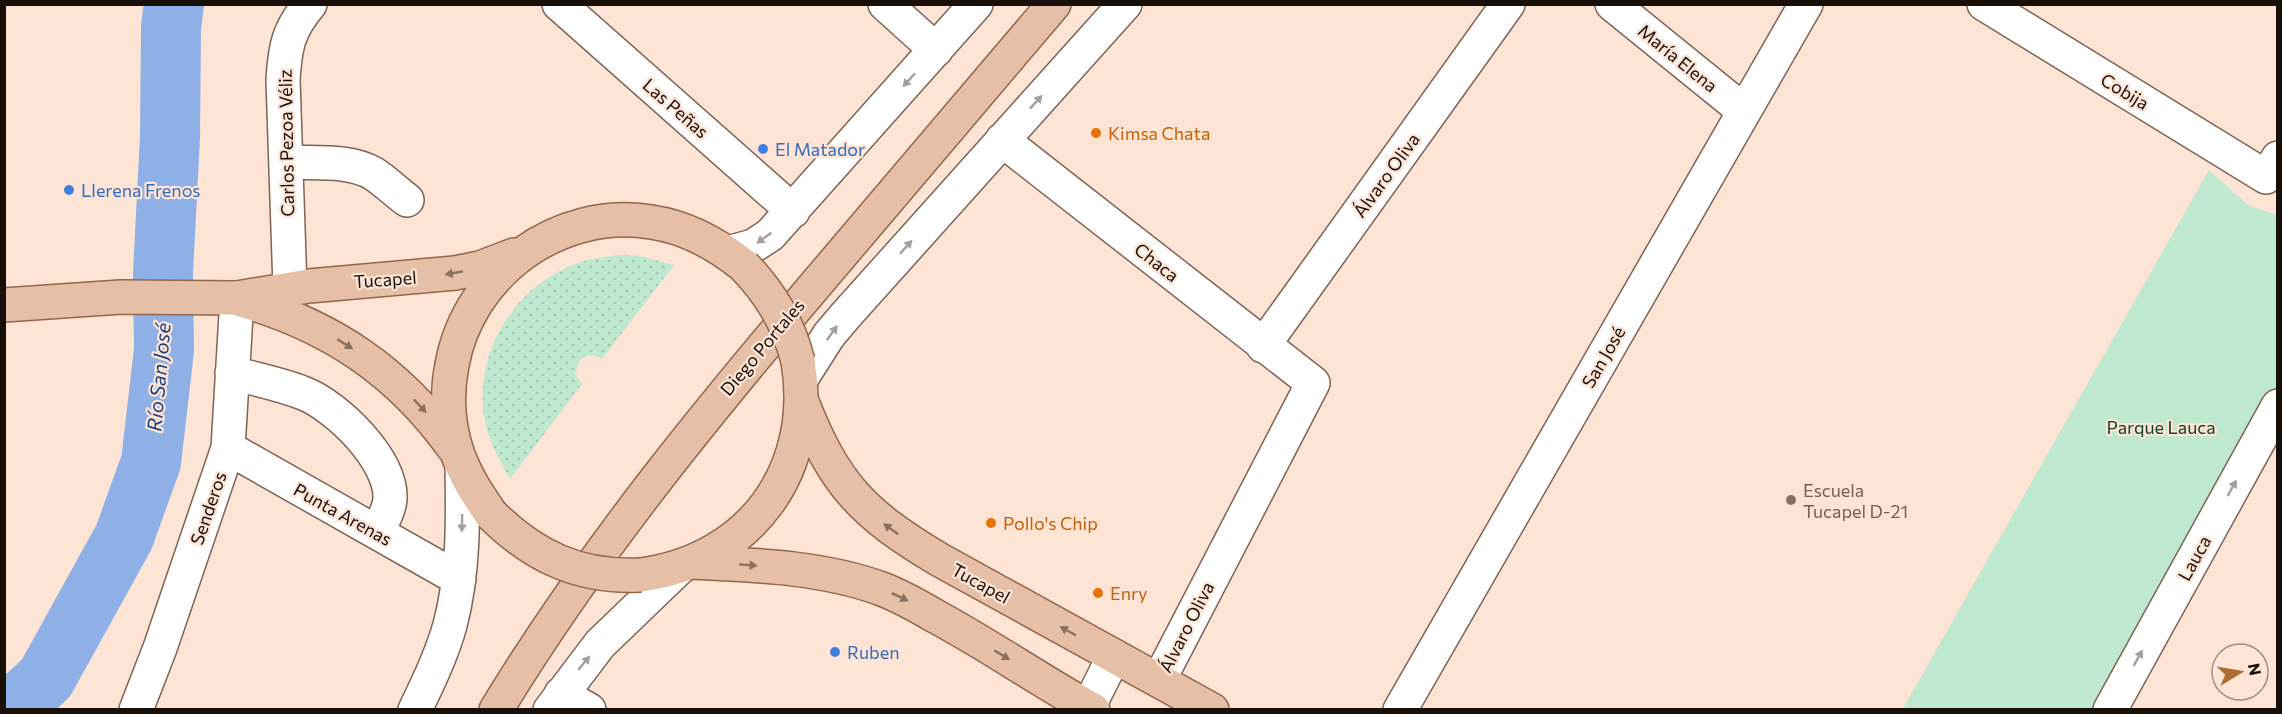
<svg xmlns="http://www.w3.org/2000/svg" width="2282" height="714" font-family="Commissioner,sans-serif">
  <style>
    .grass { fill: url(#grass-dots) }
    .park { fill: #bee8d0 }
    .lines { fill: none; stroke-linecap: round; stroke-linejoin: round }
    .river { stroke: #8eb0e6; stroke-width: 60 }
    .minor-casing { stroke: #7e6454; stroke-width: 36 }
    .major-casing { stroke: #94664a; stroke-width: 36 }
    .minor { stroke: #fff; stroke-width: 33 }
    .major { stroke: #e6bfa7; stroke-width: 33 }
    .major-bridge-casing { stroke: #94664a; stroke-width: 36; stroke-linecap: butt }
    .major-bridge { stroke: #e6bfa7; stroke-width: 33 }
    .oneway { fill: #a39f9d }
    .oneway2 { fill: #8a7060 }
    .food-dot { fill: #e8710a; stroke: #fde4d5; stroke-width: 2 }
    .shop-dot { fill: #3f7fe0; stroke: #fde4d5; stroke-width: 2 }
    .education-dot { fill: #8d6e63; stroke: #fde4d5; stroke-width: 2 }
    .labels { text-anchor: middle; dominant-baseline: central; stroke-width: 4.5; stroke-linejoin: round; paint-order: stroke }
    .street-label { font-size: 18px; fill: #190f09; stroke: #fde4d5 }
    .food-label { font-size: 18px; fill: #c56008; stroke: #fde4d5; text-anchor: start }
    .shop-label { font-size: 18px; fill: #366cbe; stroke: #fde4d5; text-anchor: start }
    .park-label { font-size: 18px; fill: #0d432b; stroke: #fde4d5 }
    .education-label { font-size: 18px; fill: #785e54; stroke: #fde4d5; text-anchor: start }
    .water-label { font-size: 20px; font-style: italic; fill: #1a4282; stroke: #fde4d5 }
  </style>
  <defs>
    <pattern id="grass-dots" width="8" height="8" patternUnits="userSpaceOnUse" patternTransform="scale(1.5)"><rect width="8" height="8" fill="#bee8d0"/><path d="M2 2h.1M6 6h.1" fill="none" stroke="#a3c6b1" stroke-width="1.8" stroke-linecap="round"/></pattern>
  </defs>
  <rect width="100%" height="100%" fill="#fde4d5"/>
  <path class="grass" d="M621,255L641,256L674,265L602,359C593,353 586,354 579,361L575,373L582,384L510,479C502,464 493,450 488,433C468,367 506,294 568,267C585,259 603,257 621,255Z"/>
  <path class="park" d="M2209,170L2248,205L2277,215V397L2099,709L1902,710Z"/>
  <g class="lines">
    <path class="river" d="M12,710L46,678L124,537L151,462L164,350L163,273L170,137L171,27L174,4"/>
    <g class="minor-casing">
      <path id="minor" d="M559,4L793,211
        M885,4L936,50
        M1612,4L1744,111
        M1984,4L2266,177L2278,158
        M1002,140L1313,383L1159,680
        M286,162C313,164 349,159 374,174C385,181 396,192 407,200
        M728,253L753,246L770,235L976,4
        M290,288L283,80C285,47 288,30 310,4
        M1263,346L1508,4
        M232,373C255,379 280,384 303,393C337,406 392,460 390,499C389,511 382,522 377,532
        M801,379L829,335L846,315L1125,4
        M228,448L459,579
        M561,694L589,710
        M136,710L160,648L228,448L237,298
        M415,710C428,683 442,654 450,625C464,572 463,518 462,465
        M550,710L600,644L679,568
        M1087,710L1114,656
        M1400,710L1806,4
        M2110,710L2278,406"/>
    </g>
    <g class="major-casing">
      <path id="major" d="M241,300C331,326 398,371 453,447
        M4,305L121,297L237,298L309,286L455,273L480,268L514,255
        M802,402C835,486 863,514 940,560L1212,710
        M491,514C478,495 466,477 458,455C448,426 446,395 452,365C468,274 558,207 651,222C686,227 717,244 744,266
        M692,562C755,565 822,567 882,589C900,596 918,606 935,616C989,645 1039,680 1093,710
        M641,575C751,560 816,470 798,361
        M496,710C595,547 717,400 840,256C911,172 983,88 1054,4"/>
    </g>
    <use href="#minor" class="minor"/>
    <use href="#major" class="major"/>
    <g class="major-bridge-casing">
      <path id="major-bridge" d="M744,266C771,294 788,323 798,361
        M491,514C534,557 580,578 641,575"/>
    </g>
    <use href="#major-bridge" class="major-bridge"/>
  </g>
  <defs><path id="oneway-solid" d="M-6-.8H1V-3.2L6.5 0L1 3.2V.8H-6Z" transform="scale(1.5)"/></defs>
  <g class="oneway">
    <use href="#oneway-solid" transform="translate(909 80) rotate(132)"/>
    <use href="#oneway-solid" transform="translate(1036 102) rotate(-48)"/>
    <use href="#oneway-solid" transform="translate(764 238) rotate(144)"/>
    <use href="#oneway-solid" transform="translate(906 247) rotate(-48)"/>
    <use href="#oneway-solid" transform="translate(832 333) rotate(-54)"/>
    <use href="#oneway-solid" transform="translate(2232 488) rotate(-61)"/>
    <use href="#oneway-solid" transform="translate(462 523) rotate(91)"/>
    <use href="#oneway-solid" transform="translate(2138 658) rotate(-61)"/>
    <use href="#oneway-solid" transform="translate(584 663) rotate(-50)"/>
  </g>
  <g class="oneway2">
    <use href="#oneway-solid" transform="translate(454 273) rotate(170)"/>
    <use href="#oneway-solid" transform="translate(345 344) rotate(32)"/>
    <use href="#oneway-solid" transform="translate(420 406) rotate(47)"/>
    <use href="#oneway-solid" transform="translate(891 529) rotate(-144)"/>
    <use href="#oneway-solid" transform="translate(748 565) rotate(4)"/>
    <use href="#oneway-solid" transform="translate(900 597) rotate(26)"/>
    <use href="#oneway-solid" transform="translate(1068 631) rotate(-151)"/>
    <use href="#oneway-solid" transform="translate(1002 655) rotate(31)"/>
  </g>
  <g class="food-dot">
    <circle cx="1096" cy="133" r="6"/>
    <circle cx="991" cy="523" r="6"/>
    <circle cx="1098" cy="593" r="6"/>
  </g>
  <g class="shop-dot">
    <circle cx="763" cy="149" r="6"/>
    <circle cx="69" cy="190" r="6"/>
    <circle cx="835" cy="652" r="6"/>
  </g>
  <circle class="education-dot" cx="1791" cy="500" r="6"/>
  <g class="labels">
    <g class="street-label">
      <text transform="translate(1678 58) rotate(39)">María Elena</text>
      <text transform="translate(2125 91) rotate(31)">Cobija</text>
      <text transform="translate(676 108) rotate(41)">Las Peñas</text>
      <text transform="translate(286 143) rotate(-91)">Carlos Pezoa Véliz</text>
      <text transform="translate(1386 175) rotate(-54)">Álvaro Oliva</text>
      <text transform="translate(1157 262) rotate(38)">Chaca</text>
      <text transform="translate(385 279) rotate(-4)">Tucapel</text>
      <text transform="translate(762 347) rotate(-50)">Diego Portales</text>
      <text transform="translate(1603 357) rotate(-60)">San José</text>
      <text transform="translate(208 508) rotate(-71)">Senderos</text>
      <text transform="translate(343 514) rotate(29)">Punta Arenas</text>
      <text transform="translate(2194 558) rotate(-61)">Lauca</text>
      <text transform="translate(981 583) rotate(29)">Tucapel</text>
      <text transform="translate(1186 627) rotate(-63)">Álvaro Oliva</text>
    </g>
    <g class="food-label">
      <text x="1108" y="133">Kimsa Chata</text>
      <text x="1003" y="523">Pollo's Chip</text>
      <text x="1110" y="593">Enry</text>
    </g>
    <g class="shop-label">
      <text x="775" y="149">El Matador</text>
      <text x="81" y="190">Llerena Frenos</text>
      <text x="847" y="652">Ruben</text>
    </g>
    <g class="park-label">
      <text x="2161" y="427">Parque Lauca</text>
    </g>
    <g class="education-label">
      <text x="1803" y="490">Escuela<tspan x="1803" dy="21">Tucapel D-21</tspan></text>
    </g>
    <g class="water-label">
      <text transform="translate(158 377) rotate(-85)">Río San José</text>
    </g>
  </g>
  <rect width="2282" height="714" fill="none" stroke="#190f09" stroke-width="12"/>
  <g transform="translate(2240 672) rotate(79)"><circle r="28" fill="#fde4d5" stroke="#a28f83" stroke-width="1.5"/>
  <path d="M0-4.5L10 22L0 15L-10 22Z" fill="#ab6d32"/>
  <text y="-9" font-size="16" font-weight="bold" text-anchor="middle" fill="#190f09">N</text>
  </g>
</svg>
